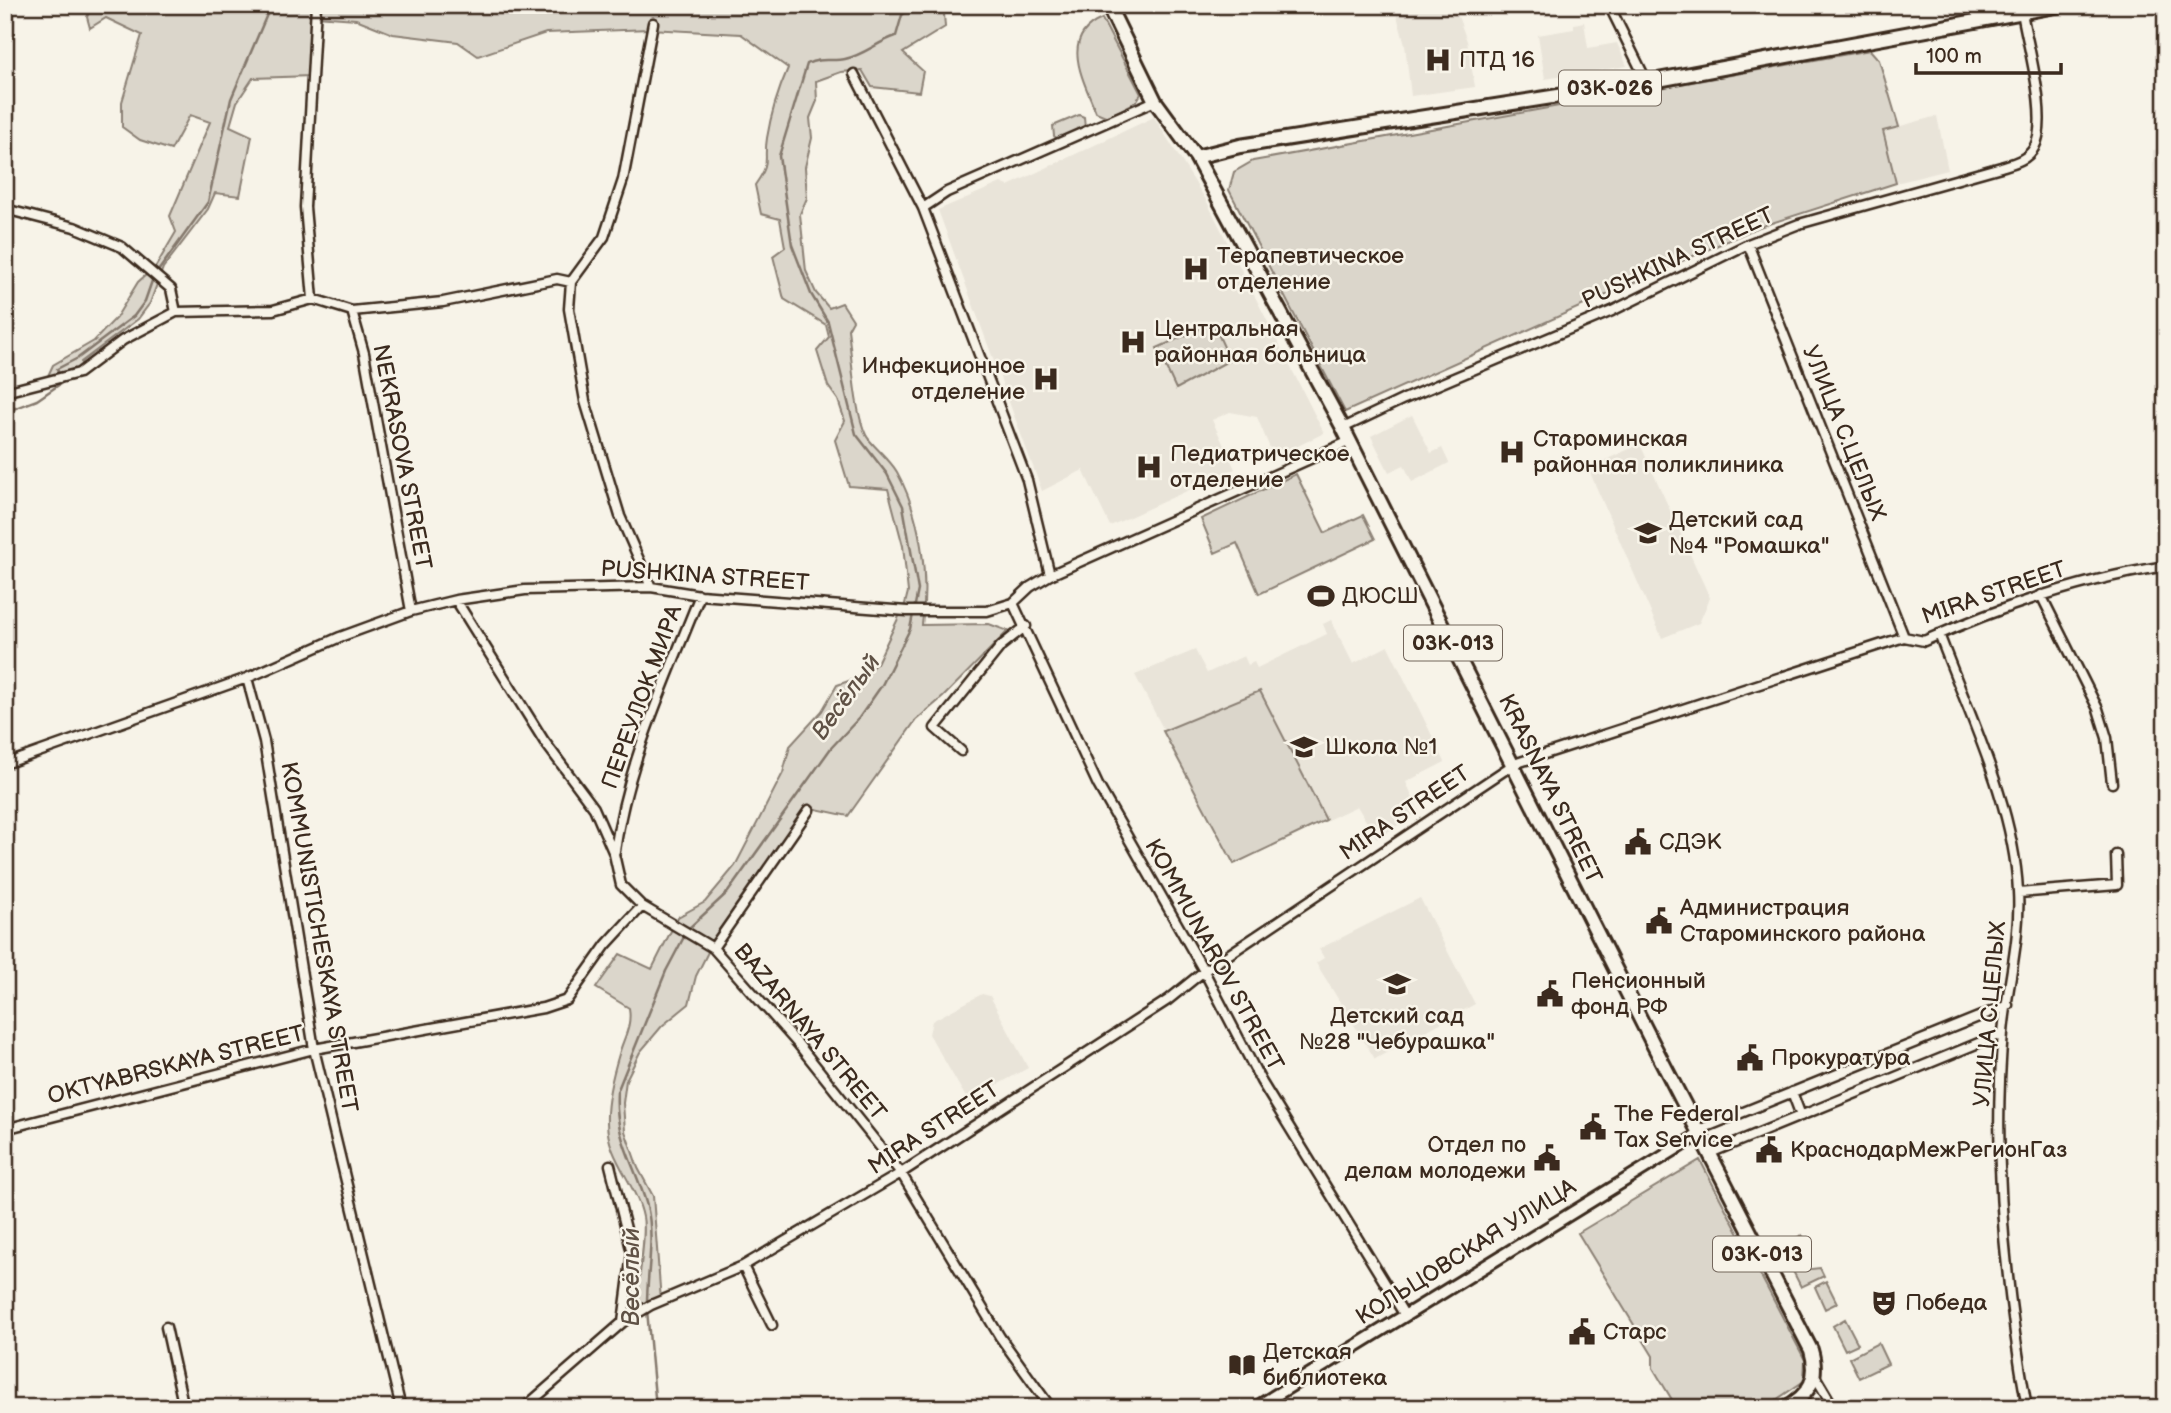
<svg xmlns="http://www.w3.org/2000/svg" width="2171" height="1413" font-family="'Balsamiq Sans',sans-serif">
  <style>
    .built { fill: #e9e4d9 }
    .green { fill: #dbd6cb; stroke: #8b8074; stroke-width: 2 }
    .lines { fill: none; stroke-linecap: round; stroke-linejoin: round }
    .stream { stroke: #84786c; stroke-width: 2.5 }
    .minor-casing { stroke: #3b2a1e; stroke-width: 13 }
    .secondary-casing { stroke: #3b2a1e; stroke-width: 16 }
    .primary-casing { stroke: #3b2a1e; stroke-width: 18 }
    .minor { stroke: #f7f3e8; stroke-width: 8 }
    .secondary { stroke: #f7f3e8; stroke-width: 10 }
    .primary { stroke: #f7f3e8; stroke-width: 12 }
    .labels { text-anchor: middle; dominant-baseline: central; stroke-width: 5; stroke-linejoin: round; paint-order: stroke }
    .shield { fill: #f7f3e8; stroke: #73665b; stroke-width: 2 }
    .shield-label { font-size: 21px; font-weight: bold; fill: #3b2a1e }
    .poi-label { font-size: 23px; fill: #3b2a1e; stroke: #f7f3e8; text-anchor: start }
    .street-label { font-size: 23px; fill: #3b2a1e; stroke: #f7f3e8 }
    .water-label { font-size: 24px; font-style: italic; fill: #5f5145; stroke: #f7f3e8 }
  </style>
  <rect width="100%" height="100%" fill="#f7f3e8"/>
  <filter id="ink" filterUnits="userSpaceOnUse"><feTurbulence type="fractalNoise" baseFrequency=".0143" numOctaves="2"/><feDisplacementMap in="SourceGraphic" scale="14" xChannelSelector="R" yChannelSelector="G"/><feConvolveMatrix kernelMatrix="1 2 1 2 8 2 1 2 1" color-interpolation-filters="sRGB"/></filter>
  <g filter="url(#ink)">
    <path class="built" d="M1394,5H1454L1467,41L1475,87L1411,96L1405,45Z
      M1584,22L1588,48L1617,43L1627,66L1545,79L1538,35L1574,29V24Z
      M1937,116L1948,170L1896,183L1883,131Z
      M1154,117L1206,200L1324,433L1274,458L1257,417L1230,412L1212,420L1235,469L1110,526L1083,470L1042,491L938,210L1001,183L1008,186Z
      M2166,149V208L2154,217L2153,150Z
      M1412,415L1431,453L1442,448L1449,463L1412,482L1404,465L1389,472L1371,436Z
      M1640,444L1710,598L1699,623L1662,638L1588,468Z
      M1331,620L1353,664L1388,646L1445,762L1406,782L1419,811L1377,839L1357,806L1234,864L1135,675L1195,650L1207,673L1244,656L1248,665L1254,662L1257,668L1327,634L1323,624Z
      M1420,898L1475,1004L1375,1059L1316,963L1324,958L1319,949Z
      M982,994L990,996L1028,1068L968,1101L929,1034L932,1021Z"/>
    <path class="green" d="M92,5H972L952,8L944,14L945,27L903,53L923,71L919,92L872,87L862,70L841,72L816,81L817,101L810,118L812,138L805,167L807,198L800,214L806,271L816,293L829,308L842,303L853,320L848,329C852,358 854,410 866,435C870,444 889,458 897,472C921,516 929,576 922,625L989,624L1008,631L943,697L916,720L848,816L807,807L719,930L696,976L689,1004L662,1026L640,1052L626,1080L623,1103L625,1131L638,1168L653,1196L661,1301L635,1313C637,1290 647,1235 643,1217C636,1183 607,1158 607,1122C606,1101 613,1074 619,1054C624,1037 632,1026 629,1008L596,988L620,954L652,969L678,917L705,902L735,866L783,773L790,746L822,711L837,685L860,677L877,663L905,604L908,592L903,546L888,489L849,486L835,440L845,421L838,400L828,386L817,351L829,337L826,325L784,299L773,256L785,247L780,219L761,214L755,185C772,161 763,163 767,138C771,113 778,91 788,68L741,34L650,29L546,33L478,56L458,42L393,34L356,19L316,16L311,76L253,78L237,102L230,126L252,136L240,196L215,193L208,209L163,268L150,303L138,319L81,362V367L45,382L53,365L94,341L116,318L138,282L156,266L176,232L170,216L210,122L190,115L171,150L140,140L122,127V102L142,35L106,18L90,28L87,17Z
      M1102,19L1141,94L1136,102L1108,117L1096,112C1084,81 1058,37 1102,19Z
      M1870,50L1879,60L1899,127L1883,131L1896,183L1756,228L1345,412L1229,190L1234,172L1253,161Z
      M1079,115L1084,117L1085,128L1058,139L1054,136L1053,126Z
      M1213,323L1230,360L1176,389L1157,348Z
      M1296,474L1325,533L1363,515L1375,539L1259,594L1237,543L1215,553L1201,519Z
      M1260,691L1326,820L1234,864L1163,731Z
      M1700,1160L1805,1360L1804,1381L1764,1408H1677L1653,1368V1356L1578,1233Z
      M1802,1235L1807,1242L1800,1246L1797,1257L1787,1261L1780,1246Z
      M1820,1268L1824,1276L1801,1287L1793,1271Z
      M1826,1281L1837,1303L1825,1309L1815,1287Z
      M1845,1319L1858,1344L1845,1350L1833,1326Z
      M1878,1343L1888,1364L1859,1378L1849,1358Z"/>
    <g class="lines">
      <path class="stream" d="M5,412L37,400L63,382L57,369L78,358L134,316L145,301L153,278L208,202L231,99L271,5
        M688,929L728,892L831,748L859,718L882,685L910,629L918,590L903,506L887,474L856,434L828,322L811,294L792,245L779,156L807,64C820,57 831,62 845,59C864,55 877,42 896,36L902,15L915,5
        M647,1304C647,1271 655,1238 647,1206C635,1164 614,1138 617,1092L666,971L685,935
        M647,1310L656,1408"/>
      <g class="minor-casing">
        <path id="minor" d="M1609,5L1647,82
          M854,74L923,208L1027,480L1050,575
          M923,208L947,192L1155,101
          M5,209L74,227L122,247L171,289L176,312
          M1748,244L1904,637
          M313,299L305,207L316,5
          M352,311L364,353L411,611
          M5,392L79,373L123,340L176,312L273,310L313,299L352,311L443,302L557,279L571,282
          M1343,428L1404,399L1612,311L1748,244L1799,224L2001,167C2014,163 2027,160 2034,148C2050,120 2027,44 2022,12
          M651,587L620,516L585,401L569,309L571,282L604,237L623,180L653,23
          M2041,595L2098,709L2107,738L2112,783
          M456,600L544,741L594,808L614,854L621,885L642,906L713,948L798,1044L901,1173L1000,1337L1051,1408
          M1013,603L1098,785L1204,971L1261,1081L1404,1314
          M1939,634C1969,715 2014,805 2018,891C2021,939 2007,986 2003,1033C1992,1158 2005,1285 2027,1408
          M247,678L264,741L314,1049L401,1408
          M961,751L935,728L1001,646L1026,626
          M5,764L247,678L340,637L411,611L456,600L525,590L651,587L700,595L907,611H987L1013,603L1030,587L1050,575L1350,441
          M615,851C627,762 667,679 700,595
          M2019,893L2117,885L2116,855
          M713,948L809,810
          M1792,1092L1801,1116
          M5,1129L314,1049L543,1008L567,1000L606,945L642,906
          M1699,1130L2008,1005
          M1710,1153L2003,1033
          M610,1165L632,1253L623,1322
          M743,1266L772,1325
          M166,1327L184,1408
          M1815,1376L1834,1408
          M524,1408L623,1322L651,1305L743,1266L901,1173L1168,1000L1204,971L1514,764L1904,637L1924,641C2002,606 2082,579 2166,566"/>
      </g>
      <g class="secondary-casing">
        <path id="secondary" d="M1255,1408L1700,1134"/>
      </g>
      <g class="primary-casing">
        <path id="primary" d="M1108,5L1155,101L1196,157L1343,428L1653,1044L1811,1350C1819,1377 1811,1394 1785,1408
          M1196,157L1240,146L1647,82L2061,5"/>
      </g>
      <use href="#minor" class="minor"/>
      <use href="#secondary" class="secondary"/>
      <use href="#primary" class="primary"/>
    </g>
  </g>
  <defs>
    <g id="hospital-bare" transform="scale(2.1)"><path d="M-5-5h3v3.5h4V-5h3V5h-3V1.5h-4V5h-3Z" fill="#3b2a1e" stroke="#f7f3e8" stroke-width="2.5" paint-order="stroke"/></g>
    <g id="school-bare" transform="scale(2.1)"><path d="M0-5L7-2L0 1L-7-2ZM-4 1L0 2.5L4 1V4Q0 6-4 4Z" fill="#3b2a1e" stroke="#f7f3e8" stroke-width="2.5" paint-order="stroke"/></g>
    <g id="stadium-bare" transform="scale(2.1)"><path d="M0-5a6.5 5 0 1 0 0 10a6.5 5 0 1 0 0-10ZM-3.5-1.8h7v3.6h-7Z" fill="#3b2a1e" stroke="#f7f3e8" stroke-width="2.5" paint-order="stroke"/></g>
    <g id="civic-bare" transform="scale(2.1)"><path d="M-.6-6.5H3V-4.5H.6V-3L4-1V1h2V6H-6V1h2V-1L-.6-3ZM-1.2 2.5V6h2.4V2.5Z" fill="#3b2a1e" stroke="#f7f3e8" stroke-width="2.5" paint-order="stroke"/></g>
    <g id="theatre-bare" transform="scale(2.1)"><path d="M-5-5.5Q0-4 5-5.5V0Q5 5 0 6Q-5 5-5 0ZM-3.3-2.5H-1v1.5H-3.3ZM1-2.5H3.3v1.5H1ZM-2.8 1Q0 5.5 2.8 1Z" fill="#3b2a1e" stroke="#f7f3e8" stroke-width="2.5" paint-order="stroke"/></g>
    <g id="library-bare" transform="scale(2.1)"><path d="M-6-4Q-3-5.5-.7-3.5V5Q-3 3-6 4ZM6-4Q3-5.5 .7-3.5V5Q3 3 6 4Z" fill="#3b2a1e" stroke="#f7f3e8" stroke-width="2.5" paint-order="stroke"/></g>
  </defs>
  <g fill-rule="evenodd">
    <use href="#hospital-bare" x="1438" y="60"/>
    <use href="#hospital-bare" x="1196" y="269"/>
    <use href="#hospital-bare" x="1133" y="342"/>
    <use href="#hospital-bare" x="1046" y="379"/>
    <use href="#hospital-bare" x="1512" y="452"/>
    <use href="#hospital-bare" x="1149" y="467"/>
    <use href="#school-bare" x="1648" y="533"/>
    <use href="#stadium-bare" x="1321" y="596"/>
    <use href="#school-bare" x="1304" y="747"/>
    <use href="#civic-bare" x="1638" y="842"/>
    <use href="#civic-bare" x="1659" y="921"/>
    <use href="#school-bare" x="1397" y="984"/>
    <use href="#civic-bare" x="1550" y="994"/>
    <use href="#civic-bare" x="1750" y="1058"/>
    <use href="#civic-bare" x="1593" y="1127"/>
    <use href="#civic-bare" x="1769" y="1150"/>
    <use href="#civic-bare" x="1547" y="1158"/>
    <use href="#theatre-bare" x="1884" y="1303"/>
    <use href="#civic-bare" x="1582" y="1332"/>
    <use href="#library-bare" x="1242" y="1365"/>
  </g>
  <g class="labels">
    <g class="shield">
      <rect x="1559" y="70.5" width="102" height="35" rx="5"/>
      <rect x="1404" y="625.5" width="98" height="35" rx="5"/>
      <rect x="1713" y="1236.5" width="98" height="35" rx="5"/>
    </g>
    <g class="shield-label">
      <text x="1610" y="88">03К-026</text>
      <text x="1453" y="643">03К-013</text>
      <text x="1762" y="1254">03К-013</text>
    </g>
    <g class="poi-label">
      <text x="1459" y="60">ПТД 16</text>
      <text x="1217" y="256">Терапевтическое<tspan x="1217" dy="26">отделение</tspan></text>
      <text x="1154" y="329">Центральная<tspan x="1154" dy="26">районная больница</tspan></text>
      <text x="1025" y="366" text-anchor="end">Инфекционное<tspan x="1025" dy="26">отделение</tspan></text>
      <text x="1533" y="439">Староминская<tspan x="1533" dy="26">районная поликлиника</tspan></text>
      <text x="1170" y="454">Педиатрическое<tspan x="1170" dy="26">отделение</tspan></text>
      <text x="1669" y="520">Детский сад<tspan x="1669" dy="26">№4 "Ромашка"</tspan></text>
      <text x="1342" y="596">ДЮСШ</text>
      <text x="1325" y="747">Школа №1</text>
      <text x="1659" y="842">СДЭК</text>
      <text x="1680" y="908">Администрация<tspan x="1680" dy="26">Староминского района</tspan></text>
      <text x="1571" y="981">Пенсионный<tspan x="1571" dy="26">фонд РФ</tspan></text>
      <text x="1397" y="1016" text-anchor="middle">Детский сад<tspan x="1397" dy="26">№28 "Чебурашка"</tspan></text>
      <text x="1771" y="1058">Прокуратура</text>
      <text x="1614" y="1114">The Federal<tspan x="1614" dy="26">Tax Service</tspan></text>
      <text x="1526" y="1145" text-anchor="end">Отдел по<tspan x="1526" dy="26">делам молодежи</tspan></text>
      <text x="1790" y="1150">КраснодарМежРегионГаз</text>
      <text x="1905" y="1303">Победа</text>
      <text x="1603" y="1332">Старс</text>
      <text x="1263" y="1352">Детская<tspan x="1263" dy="26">библиотека</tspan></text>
    </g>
    <g class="street-label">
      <text transform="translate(1678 258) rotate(-25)">PUSHKINA STREET</text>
      <text transform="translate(1844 433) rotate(68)">УЛИЦА С.ЦЕЛЫХ</text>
      <text transform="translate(402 457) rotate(79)">NEKRASOVA STREET</text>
      <text transform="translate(705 576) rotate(4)">PUSHKINA STREET</text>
      <text transform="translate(1994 593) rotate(-19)">MIRA STREET</text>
      <text transform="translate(642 697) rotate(-70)">ПЕРЕУЛОК МИРА</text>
      <text transform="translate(1550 789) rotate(64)">KRASNAYA STREET</text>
      <text transform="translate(1405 813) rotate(-34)">MIRA STREET</text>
      <text transform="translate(319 937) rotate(80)">KOMMUNISTICHESKAYA STREET</text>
      <text transform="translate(1214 955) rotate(61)">KOMMUNAROV STREET</text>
      <text transform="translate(1990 1014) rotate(-85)">УЛИЦА С.ЦЕЛЫХ</text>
      <text transform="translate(810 1032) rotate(50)">BAZARNAYA STREET</text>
      <text transform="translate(176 1065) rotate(-14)">OKTYABRSKAYA STREET</text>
      <text transform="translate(934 1128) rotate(-33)">MIRA STREET</text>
      <text transform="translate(1466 1252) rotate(-32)">КОЛЬЦОВСКАЯ УЛИЦА</text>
    </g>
    <g class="water-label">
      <text transform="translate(846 697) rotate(-54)">Весёлый</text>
      <text transform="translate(631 1277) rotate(-90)">Весёлый</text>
    </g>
  </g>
  <rect width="2171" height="1413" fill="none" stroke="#f7f3e8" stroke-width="28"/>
  <rect x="14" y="14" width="2143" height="1385" fill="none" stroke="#3b2a1e" stroke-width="2.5" filter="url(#ink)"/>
  <path d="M1916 63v10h145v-10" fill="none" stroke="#3b2a1e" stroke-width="3.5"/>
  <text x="1926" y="63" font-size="21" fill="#3b2a1e" stroke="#f7f3e8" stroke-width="5" paint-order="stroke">100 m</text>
</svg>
